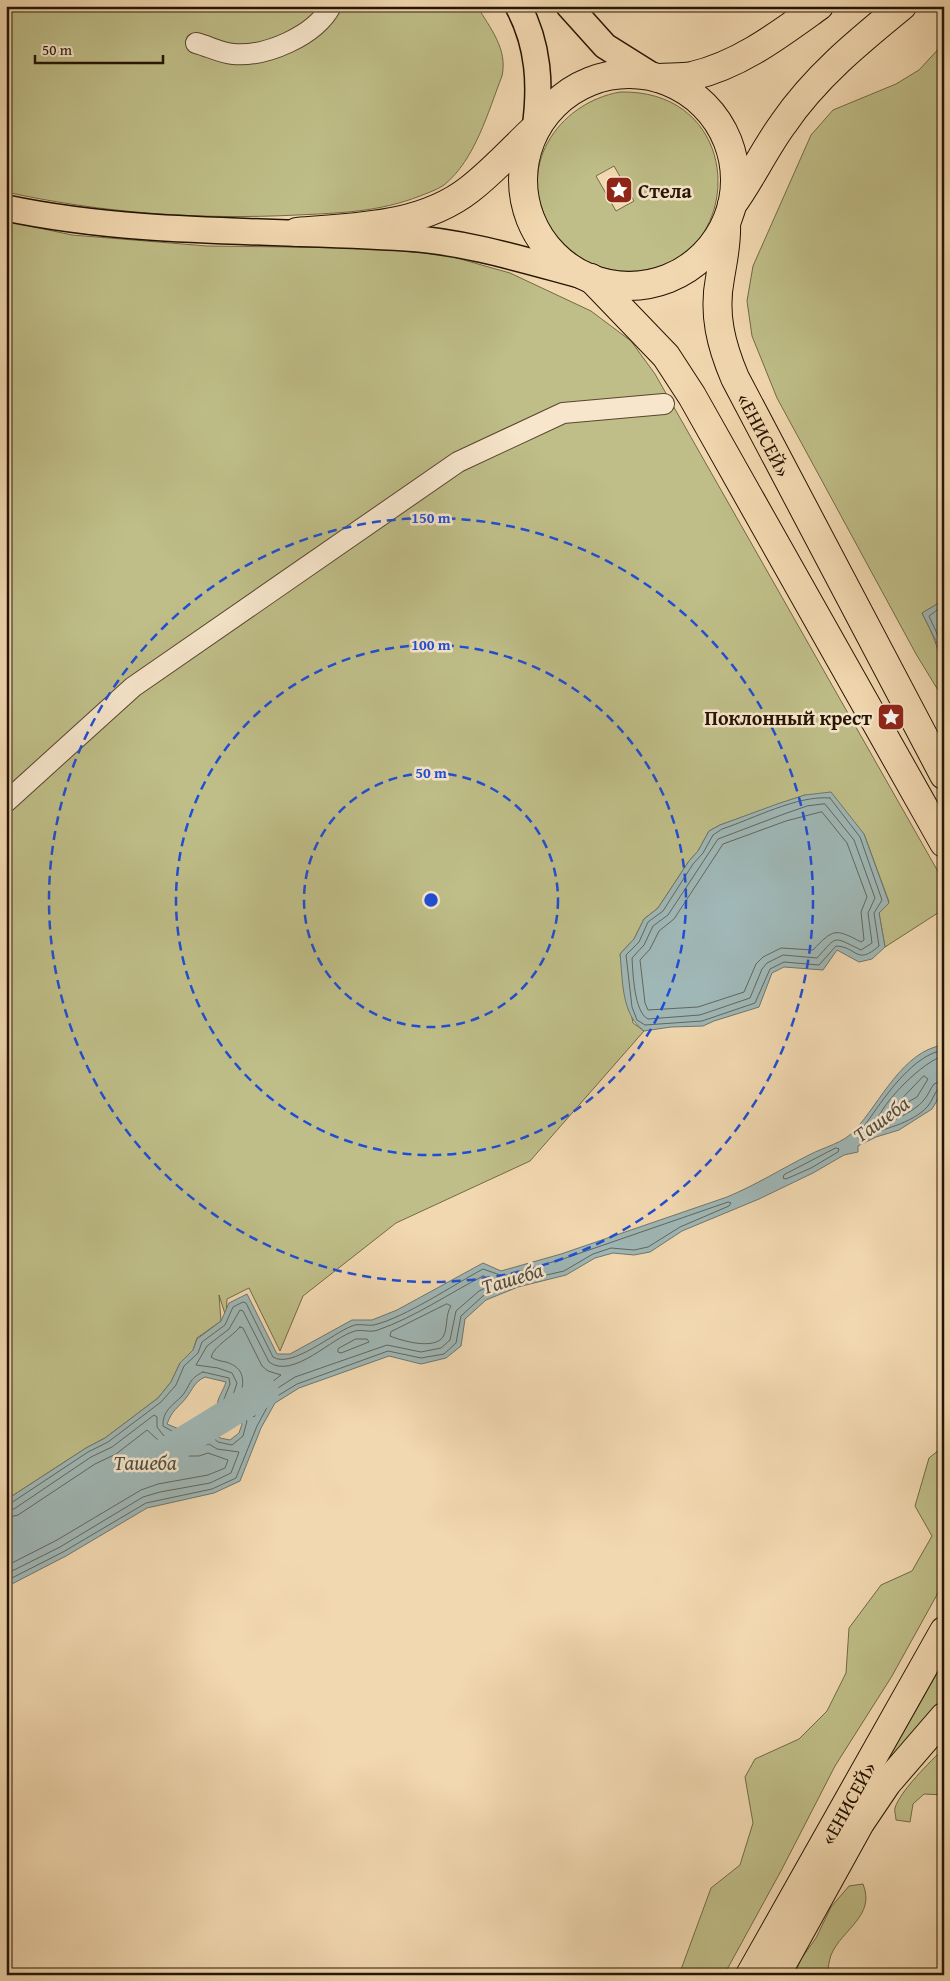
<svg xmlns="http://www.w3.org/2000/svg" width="950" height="1981" font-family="'Gentium Book Plus',serif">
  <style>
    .green { fill: #bfbe88; stroke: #726946; fill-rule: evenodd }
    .water { fill: #9fb7b6; stroke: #6e766e; fill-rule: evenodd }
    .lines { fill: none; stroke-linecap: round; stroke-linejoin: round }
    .shore { stroke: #62665c; stroke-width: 1 }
    .river { stroke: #9fb7b6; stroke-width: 30 }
    .minor-casing { stroke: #58452e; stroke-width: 22 }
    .major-casing { stroke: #241403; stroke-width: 28 }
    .highway-casing { stroke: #241403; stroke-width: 30 }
    .minor { stroke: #f7e6cc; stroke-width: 20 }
    .major { stroke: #f2d8b0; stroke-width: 25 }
    .highway { stroke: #f2d8b0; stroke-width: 28 }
    .ring { fill: none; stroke: #1d4ed8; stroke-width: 2.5; stroke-dasharray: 9 6 }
    .labels { text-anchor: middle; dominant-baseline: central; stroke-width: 5; stroke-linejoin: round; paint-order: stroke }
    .poi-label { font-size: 20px; font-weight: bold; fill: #241403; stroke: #f7e6cc; text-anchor: start }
    .street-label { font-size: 20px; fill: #241403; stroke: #f7e6cc }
    .water-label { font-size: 21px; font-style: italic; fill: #4f4d42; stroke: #f7e6cc }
    .centre { fill: #1d4ed8; stroke: #f7e6cc; stroke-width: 2.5 }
    .ring-label { font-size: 15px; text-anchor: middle; font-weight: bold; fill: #1d4ed8; stroke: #f7e6cc; stroke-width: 5; stroke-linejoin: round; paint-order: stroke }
  </style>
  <rect width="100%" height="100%" fill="#f2d8b0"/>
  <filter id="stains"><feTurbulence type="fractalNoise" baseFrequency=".004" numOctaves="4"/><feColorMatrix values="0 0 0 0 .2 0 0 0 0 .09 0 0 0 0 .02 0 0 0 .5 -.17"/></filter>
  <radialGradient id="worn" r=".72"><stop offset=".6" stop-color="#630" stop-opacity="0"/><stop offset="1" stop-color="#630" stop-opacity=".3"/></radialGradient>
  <path class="green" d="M6,6H477C490,28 508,49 502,76C488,112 475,160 444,185C437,190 427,193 420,196C379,212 340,213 297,215C199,220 102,213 6,192Z
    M944,43V600L922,613C939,646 944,663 944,700L916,654L777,398L752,336L747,301L753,266L811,135L833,110L896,84L919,70Z
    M620,92C754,89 746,277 624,271C594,270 568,253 552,229C513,170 557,103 620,92ZM614,166L634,201L616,211L596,176Z
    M6,221L72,235L207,246L372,248L446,255L510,273L591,311L631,341L655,374L944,882V909L885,947L879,913L889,902L864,834L805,795L720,825L709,831L698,851L689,861L658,908L644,919L634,939L620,954L633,1023L644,1031L530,1161L396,1223L303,1296L280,1351L249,1288L227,1299L226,1317L219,1295L221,1321L197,1338L193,1350L180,1363L171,1382L158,1398L105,1438L86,1448L6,1500Z
    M944,1446V1582L892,1676L835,1766L782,1869L724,1975H679L711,1888L740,1865L753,1823L745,1777L755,1759L799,1739L827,1711L846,1673L849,1628L881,1585L912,1571L932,1536L915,1506L929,1458Z
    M944,1650V1699L894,1754L840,1834Z
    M944,1748V1795L924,1794L913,1804L910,1822L896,1820C896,1816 894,1811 895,1808C900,1791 931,1761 944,1748Z
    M863,1884C876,1916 842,1929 831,1955C829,1961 828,1969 827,1975H794L801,1959L816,1938L831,1907L849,1886Z"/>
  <path class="water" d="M944,600V673L937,643L922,613Z
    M831,792L864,834L889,903L879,913L885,947L872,959L859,962L837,950L823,970L784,967L772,973L759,1007L714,1021L703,1026L671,1027L644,1031C621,1014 623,981 620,954L634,939L644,919L658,908L689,861L698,851L709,831L720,825L780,803L805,795Z
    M944,1045V1089L932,1109L899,1130L876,1137L858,1146V1152L844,1155L813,1173L759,1199L682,1231L650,1252L634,1255L613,1253L595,1258L566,1275L518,1287L486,1300L465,1319L461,1346L446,1358L421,1364L389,1356L299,1388L275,1403L261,1428L240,1481L214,1493L147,1508L66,1556L6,1587V1500L86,1448L105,1438L158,1398L171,1382L180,1363L193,1350L197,1339L221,1321L229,1303L247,1294L277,1354H290L352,1320H372L397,1310L483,1263L501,1271L561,1254L727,1197C756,1185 781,1169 809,1155C824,1147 844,1143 855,1130C880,1103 903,1050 944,1045ZM205,1377L226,1382C223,1392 217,1397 217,1408L236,1415L242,1424L239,1433L230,1440L220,1438L213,1429L195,1438L186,1432L167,1424C172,1410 178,1408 186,1398C193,1389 194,1382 205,1377Z"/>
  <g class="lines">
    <path class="shore" d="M944,605L929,616L944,649
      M830,798L860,837L882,900L874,913L879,946C856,966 858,947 836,946L819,965L784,962L770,969L755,1003L702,1021L645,1025L637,1020L632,1007L626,955L639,942L648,922L663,911L693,864L703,853L713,835L722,829C753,819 797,795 830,798Z
      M825,804L854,840L875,898L868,913L872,943L861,950C832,936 838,935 817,958L783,955L767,963L762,969L750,998L700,1015L648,1019C634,1012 633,973 632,958L644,945L653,926L668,915L718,839L784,814L807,806Z
      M822,812L847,843L867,897L861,912L864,940L861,942C835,928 833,929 813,950L781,948L763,957L756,964L744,992L698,1007L648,1010L645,1003L640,960L650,949L659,931L674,919L723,844L786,821Z
      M944,1050C914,1054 886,1095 870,1118C866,1124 859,1131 858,1138L860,1139C882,1128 911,1125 928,1106C932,1101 934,1094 938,1089L944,1087
      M944,1056C925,1059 879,1105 876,1124C887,1126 916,1110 923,1101C928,1096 930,1089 934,1084L944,1080
      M924,1076L928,1079L917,1097L897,1108L898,1103Z
      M836,1148L839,1149L838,1152L811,1168L786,1179L783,1178L784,1175Z
      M483,1276L493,1280L494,1284L479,1291L456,1311L450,1340L441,1348L421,1352L387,1345L295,1377L267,1395L254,1417L243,1406L231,1401L237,1383L232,1373L218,1368L196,1365L207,1346L229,1329L240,1310L243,1311L269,1362C293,1380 332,1337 355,1331C362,1329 370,1333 378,1330C415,1317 448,1294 483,1276Z
      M447,1304L451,1306C445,1315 448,1329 443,1337C434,1350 402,1341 390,1336L391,1332Z
      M240,1327L243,1328L262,1366L268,1371L281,1375L262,1390L252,1404L241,1396C244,1380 245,1368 226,1362C221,1361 215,1360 211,1357C215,1345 232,1337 240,1327Z
      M356,1339H367L369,1342L341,1353L338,1352V1349Z
      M203,1372L229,1378L230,1384L222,1404L239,1411L247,1421L243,1436L232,1445L218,1442L211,1436L193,1443L163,1426C162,1411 173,1405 182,1396C191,1385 188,1379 203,1372Z
      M6,1504L11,1503L88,1452L108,1442L161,1402L176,1385L184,1366L198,1353L202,1342L225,1325L233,1307L243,1302L246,1303L273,1357C291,1369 333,1333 352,1326C358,1323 367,1326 374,1325C406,1317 453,1285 483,1269L503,1276L563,1259L728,1202L731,1203L729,1206L680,1227L648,1247L634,1250L611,1248L593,1254L564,1271L516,1282L484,1295L461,1316L456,1343L444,1354L421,1358L388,1351L297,1384L271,1400L257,1426L236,1478L212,1489L146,1503L63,1552L6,1581
      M6,1510L14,1509L91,1457L112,1447L154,1415L157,1417V1427L163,1435L192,1449L209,1444L217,1449L239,1452L231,1473L210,1483L160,1492L143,1497L60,1547L6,1574
      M6,1518L18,1515L95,1464L116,1454L147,1430L158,1440L189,1456H199L208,1453L228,1460L225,1468L208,1475L158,1484L141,1490L57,1540L6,1566"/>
    <path class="river" d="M158,1457L264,1392"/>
    <g class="minor-casing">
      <path id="minor" d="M196,43C208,46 221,53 233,54C266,57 315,36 331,6
        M6,802L133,687L458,462L563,413L664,404"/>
    </g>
    <g class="major-casing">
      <path id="major" d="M518,6C539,45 541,86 535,129
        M569,6L605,46L656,78
        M6,208C140,236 271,229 406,238C469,242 530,262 591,278"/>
    </g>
    <g class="highway-casing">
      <g id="highway">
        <circle cx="629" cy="180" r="106"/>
        <path d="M658,78C669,77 681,78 692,76C740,65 780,34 819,6"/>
        <path d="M732,205C751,179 764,150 783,124C815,77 858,42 902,6"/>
        <path id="s1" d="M726,224C727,243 723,259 720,278C713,314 721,345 735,378L944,775"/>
        <path d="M297,232C356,227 422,227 470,189C492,172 512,150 532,131"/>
        <path d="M591,278L666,356L692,396L944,843"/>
        <path id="s2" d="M750,1975L944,1631"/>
        <path d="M776,1975L860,1823L887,1783L944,1717"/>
      </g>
    </g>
    <use href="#minor" class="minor"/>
    <use href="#major" class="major"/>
    <use href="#highway" class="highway"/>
  </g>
  <g class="ring">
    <circle cx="431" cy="900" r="127"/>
    <circle cx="431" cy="900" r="255"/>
    <circle cx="431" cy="900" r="382"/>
  </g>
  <defs>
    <g id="sight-square" transform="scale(1.4375)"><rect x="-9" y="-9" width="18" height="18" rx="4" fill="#8f2418" stroke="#f7e6cc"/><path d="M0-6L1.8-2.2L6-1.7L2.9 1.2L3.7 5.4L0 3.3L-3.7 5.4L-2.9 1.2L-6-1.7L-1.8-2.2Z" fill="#fff"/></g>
  </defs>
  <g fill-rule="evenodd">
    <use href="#sight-square" x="619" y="190"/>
    <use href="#sight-square" x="891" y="717"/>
  </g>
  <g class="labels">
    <g class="poi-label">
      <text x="638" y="190">Стела</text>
      <text x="872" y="717" text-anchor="end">Поклонный крест</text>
    </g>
    <g class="street-label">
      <text stroke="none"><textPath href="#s1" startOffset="221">«ЕНИСЕЙ»</textPath></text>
      <text stroke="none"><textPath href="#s2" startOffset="198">«ЕНИСЕЙ»</textPath></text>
    </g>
    <g class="water-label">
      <text transform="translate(881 1119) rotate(-36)">Ташеба</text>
      <text transform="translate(512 1278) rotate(-17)">Ташеба</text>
      <text x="145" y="1462">Ташеба</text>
    </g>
  </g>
  <circle cx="431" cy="900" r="8" class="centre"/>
  <g class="ring-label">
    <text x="431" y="523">150 m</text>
    <text x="431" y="650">100 m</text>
    <text x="431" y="778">50 m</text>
  </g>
  <rect width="950" height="1981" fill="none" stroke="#f2d8b0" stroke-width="25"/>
  <rect x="8" y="8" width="935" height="1966" fill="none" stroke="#241403" stroke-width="2.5"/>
  <rect x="12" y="12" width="925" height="1956" fill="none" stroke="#241403"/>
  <path d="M35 55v8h128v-8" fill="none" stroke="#241403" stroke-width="2.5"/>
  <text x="42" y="55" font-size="15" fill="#241403" stroke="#f7e6cc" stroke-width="4" paint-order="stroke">50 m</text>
  <rect width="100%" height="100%" filter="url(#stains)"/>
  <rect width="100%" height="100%" fill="url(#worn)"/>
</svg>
